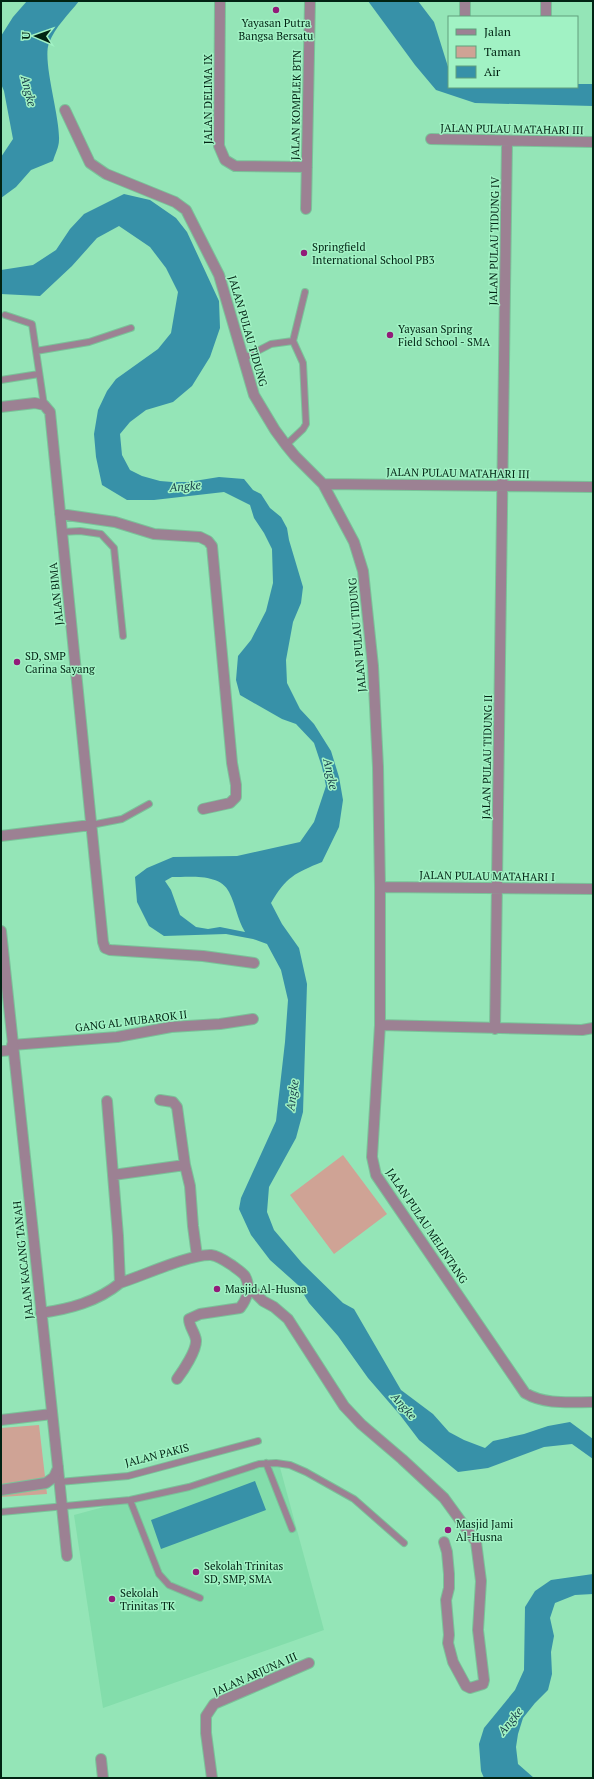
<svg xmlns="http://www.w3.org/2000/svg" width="594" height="1779" font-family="'PT Serif',serif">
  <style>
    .built { fill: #83ddab }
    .green { fill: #cfa395 }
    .water { fill: #3791a8; fill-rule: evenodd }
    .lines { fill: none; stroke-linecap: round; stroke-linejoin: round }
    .service-casing { stroke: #7ac299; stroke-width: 8 }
    .minor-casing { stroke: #7ac299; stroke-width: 12 }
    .tertiary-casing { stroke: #7ac299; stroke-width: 12 }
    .service { stroke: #9c8193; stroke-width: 6 }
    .minor { stroke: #9c8193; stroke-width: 10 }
    .tertiary { stroke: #9c8193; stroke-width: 10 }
    .poi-dot { fill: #921b79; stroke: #a1f2c4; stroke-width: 1.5 }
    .labels { text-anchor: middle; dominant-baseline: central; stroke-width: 3; stroke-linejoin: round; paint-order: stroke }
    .poi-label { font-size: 11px; fill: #012313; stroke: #a1f2c4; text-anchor: start }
    .street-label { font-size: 11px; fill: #012313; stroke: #a1f2c4 }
    .water-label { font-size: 12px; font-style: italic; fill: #19414c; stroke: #a1f2c4 }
  </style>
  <rect width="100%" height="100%" fill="#94e5b7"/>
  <path class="built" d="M278,1460L324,1630L103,1708L74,1515Z"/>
  <path class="green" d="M343,1155L387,1214L334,1254L290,1195Z
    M39,1425L47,1494L1,1497V1428Z"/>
  <path class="water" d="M27,1H79C69,14 55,27 49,43C42,61 60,116 59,140C59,147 55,154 53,161L31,170L16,187L1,198V157L13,139L4,91L1,84V36L13,17Z
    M368,1H418L434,22L449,70V87H577V84H593V106L475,103L436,90L415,65Z
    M124,194L150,200L176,218L187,232L219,301L220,328L210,357L192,386L173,402L146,410L130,422L120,434L122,455L130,470L142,476L160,481L172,482H188L219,477L244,479L253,490L261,494L270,508L281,517L287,528L289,540L303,587L301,603L293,622L286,660L287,683L300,709L314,724L331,751L339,777L343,800L339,827L322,862C295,873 286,877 271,903L282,924L299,948L307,984L303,1112L296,1138L269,1187L267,1212L274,1230L302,1263L343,1303L354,1309L401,1390L433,1414L449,1432L464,1440L485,1448L493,1441L524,1434L548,1426L570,1422L593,1439V1459L572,1444L544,1447L488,1468L458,1472L419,1440L400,1415L368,1378L338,1336L309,1303L298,1285L270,1260L251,1235L239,1209L241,1198L276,1121L285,1042L288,1000L281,970L267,944L253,939L226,934L164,936L149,926L137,902L135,877L147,868L173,857L237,856L300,842L314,822L326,786L322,767L314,743L296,724L282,719L240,695L236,680L238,656L251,640L266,611L273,583L272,549L264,533L254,518L250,505L224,492L154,500H127L102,485L96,457L94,434L98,410L107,391L116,379L158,349L171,333L178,292L166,268L150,247L119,226L97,238L72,266L40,296L1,294V270L33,265L56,250L70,229L84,214ZM172,877C189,877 220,873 229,892C236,905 237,919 245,932L220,927L208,929L196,927L180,915L171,890L165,881Z
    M255,1481L266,1510L161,1549L151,1520Z
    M593,1574V1594L575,1595L555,1603L550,1618L554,1636L551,1652L552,1674L548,1690L535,1703L523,1718L518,1734L516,1747L518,1764L534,1778H484L481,1771L479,1744L484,1728L515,1690L524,1670L525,1607L535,1591L551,1580Z"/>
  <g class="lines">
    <g class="service-casing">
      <path id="service" d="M5,315L32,324L36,351
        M242,359L271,344L293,341L305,292
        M1,380L39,374
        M44,405L36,351L89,342L131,328
        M286,445L303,429L306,424L303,363L293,341
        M62,532L80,531L101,534L114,548L123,636
        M91,825L122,819L149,804
        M266,1463L292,1529
        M59,1482L128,1476L258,1441
        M130,1500L159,1574L169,1585L200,1598
        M1,1512L130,1500L189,1487L259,1464L276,1463L290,1465L306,1472L354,1499L404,1543"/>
    </g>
    <g class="minor-casing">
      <path id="minor" d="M220,1L219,146L225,160L235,166L307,167
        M465,17V1
        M546,17V1
        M65,110L90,163L106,174L175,202L186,210L219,275L254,395L275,430L286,445L295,456L323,484L354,542L363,571L373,666L378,767L380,887V1025L372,1157L376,1175L525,1393C545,1405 570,1402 593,1402
        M431,139L593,142
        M306,209L310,1
        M1,407L35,403L44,405L50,412L103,942L105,948L110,950L203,956L254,963
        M323,484L593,487
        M60,514L115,522L154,534L200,537L208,541L212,546L232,763L236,785V797L230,803L203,809
        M1,836L91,825
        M380,887L593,889
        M380,1025L582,1030L593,1028
        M495,1029L507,141
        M12,1045L117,1037L171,1027L220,1024L253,1019
        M1,1051L13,1050
        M160,1100L173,1102L177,1107L185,1165L190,1186L193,1226L197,1256
        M107,1101L118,1236L120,1283
        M113,1175L185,1165
        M248,1286L263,1301L274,1307L288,1319L344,1406L361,1424L402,1459L444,1498L476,1542L481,1581L478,1630L484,1680L483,1684L470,1688L466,1686L453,1662L448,1643L449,1635L446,1600L449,1588V1574L447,1552L444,1542
        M41,1313C69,1309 97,1302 120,1283C142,1276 190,1254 211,1255C219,1256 227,1262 233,1266C237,1269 242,1272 245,1276C251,1287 247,1299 240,1308L200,1314L189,1319C189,1327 195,1332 196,1340C197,1350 183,1371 177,1379
        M1,1420L52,1414
        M58,1468L67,1556
        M101,1759L103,1778
        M212,1778L206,1733V1716L214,1704L309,1663"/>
    </g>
    <g class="tertiary-casing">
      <path id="tertiary" d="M1,931L58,1468L54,1477L46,1483L1,1490"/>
    </g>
    <use href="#service" class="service"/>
    <use href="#minor" class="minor"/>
    <use href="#tertiary" class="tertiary"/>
  </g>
  <g class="poi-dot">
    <circle cx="276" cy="10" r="4"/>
    <circle cx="304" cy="253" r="4"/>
    <circle cx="390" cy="335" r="4"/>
    <circle cx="17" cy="662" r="4"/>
    <circle cx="217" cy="1289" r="4"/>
    <circle cx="448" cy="1530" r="4"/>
    <circle cx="196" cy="1572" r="4"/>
    <circle cx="112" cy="1599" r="4"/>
  </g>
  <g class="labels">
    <g class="poi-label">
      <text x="276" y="23" text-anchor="middle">Yayasan Putra<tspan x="276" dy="13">Bangsa Bersatu</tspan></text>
      <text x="312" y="247">Springfield<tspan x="312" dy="13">International School PB3</tspan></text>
      <text x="398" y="329">Yayasan Spring<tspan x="398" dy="13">Field School - SMA</tspan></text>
      <text x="25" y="656">SD, SMP<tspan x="25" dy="13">Carina Sayang</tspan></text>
      <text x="225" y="1289">Masjid Al-Husna</text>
      <text x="456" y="1524">Masjid Jami<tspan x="456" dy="13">Al-Husna</tspan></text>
      <text x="204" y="1566">Sekolah Trinitas<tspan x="204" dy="13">SD, SMP, SMA</tspan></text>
      <text x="120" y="1593">Sekolah<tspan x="120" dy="13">Trinitas TK</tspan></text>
    </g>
    <g class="street-label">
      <text transform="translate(208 99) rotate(-90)">JALAN DELIMA IX</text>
      <text transform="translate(296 105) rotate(-89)">JALAN KOMPLEK BTN</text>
      <text transform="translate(512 129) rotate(1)">JALAN PULAU MATAHARI III</text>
      <text transform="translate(494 241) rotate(-89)">JALAN PULAU TIDUNG IV</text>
      <text transform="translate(248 331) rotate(74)">JALAN PULAU TIDUNG</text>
      <text transform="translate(458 473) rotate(1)">JALAN PULAU MATAHARI III</text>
      <text transform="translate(56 594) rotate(-96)">JALAN BIMA</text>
      <text transform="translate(357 635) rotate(-95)">JALAN PULAU TIDUNG</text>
      <text transform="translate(487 757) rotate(-89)">JALAN PULAU TIDUNG II</text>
      <text transform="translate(487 876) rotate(1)">JALAN PULAU MATAHARI I</text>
      <text transform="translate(131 1021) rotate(-7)">GANG AL MUBAROK II</text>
      <text transform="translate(427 1226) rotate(56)">JALAN PULAU MELINTANG</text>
      <text transform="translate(23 1260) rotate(-96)">JALAN KACANG TANAH</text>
      <text transform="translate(157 1455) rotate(-14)">JALAN PAKIS</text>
      <text transform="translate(255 1674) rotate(-24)">JALAN ARJUNA III</text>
    </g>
    <g class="water-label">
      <text transform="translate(29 91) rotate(76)">Angke</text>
      <text transform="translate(185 486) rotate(-5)">Angke</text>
      <text transform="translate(331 774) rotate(78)">Angke</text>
      <text transform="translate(292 1095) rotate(-82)">Angke</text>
      <text transform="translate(404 1406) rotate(48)">Angke</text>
      <text transform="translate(510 1721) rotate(-51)">Angke</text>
    </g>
  </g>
  <rect width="594" height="1779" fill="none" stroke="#012313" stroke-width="4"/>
  <rect x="448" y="16" width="130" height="72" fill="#a1f2c4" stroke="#619f7d"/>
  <rect x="456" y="29" width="20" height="6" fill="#9c8193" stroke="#619f7d"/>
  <text x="484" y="36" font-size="12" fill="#012313">Jalan</text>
  <rect x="456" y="46" width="20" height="12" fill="#cfa395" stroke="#619f7d"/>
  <text x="484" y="56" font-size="12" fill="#012313">Taman</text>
  <rect x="456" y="66" width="20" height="12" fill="#3791a8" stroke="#619f7d"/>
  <text x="484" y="76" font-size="12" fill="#012313">Air</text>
  <g transform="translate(36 36) rotate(272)" stroke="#a1f2c4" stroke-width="3" paint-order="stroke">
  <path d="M0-3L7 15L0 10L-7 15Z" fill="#012313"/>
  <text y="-6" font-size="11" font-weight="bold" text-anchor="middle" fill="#012313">U</text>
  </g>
</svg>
